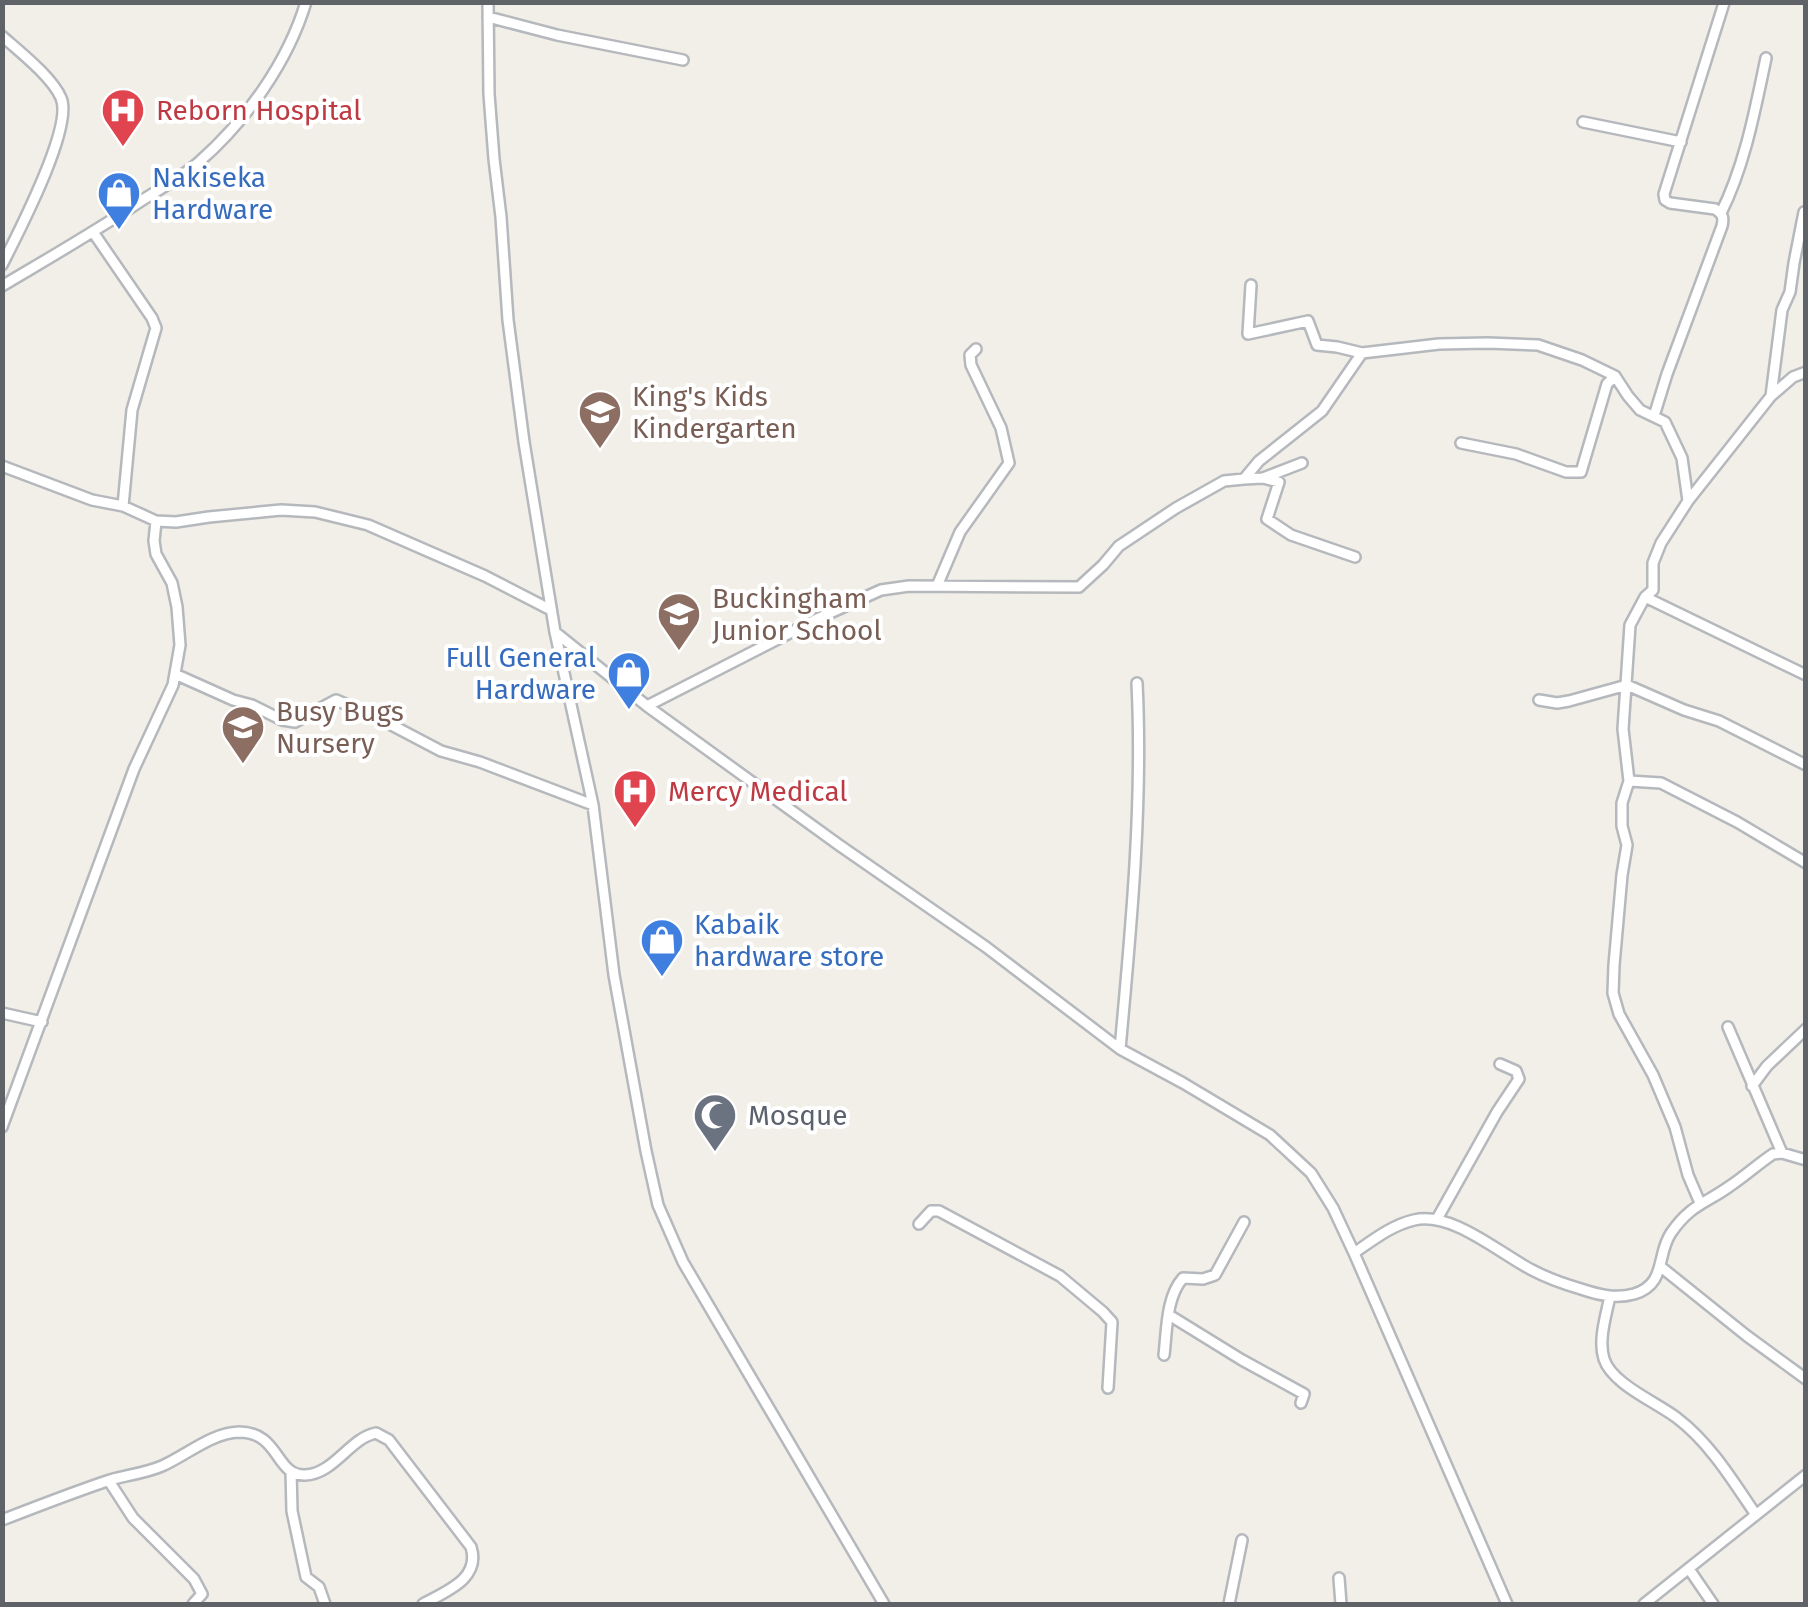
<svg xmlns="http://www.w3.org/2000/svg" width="1808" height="1607" font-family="'Fira Sans',sans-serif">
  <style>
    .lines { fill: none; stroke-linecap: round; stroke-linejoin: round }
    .minor-casing { stroke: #b5b8bc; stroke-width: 14 }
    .minor { stroke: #fff; stroke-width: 9 }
    .labels { text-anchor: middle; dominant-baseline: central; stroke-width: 8; stroke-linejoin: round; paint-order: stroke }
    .health-label { font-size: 28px; fill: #be3a42; stroke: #fff; text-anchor: start }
    .shop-label { font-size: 28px; fill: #366cbe; stroke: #fff; text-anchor: start }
    .education-label { font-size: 28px; fill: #785e54; stroke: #fff; text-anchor: start }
    .worship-label { font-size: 28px; fill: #5b616d; stroke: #fff; text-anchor: start }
  </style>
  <rect width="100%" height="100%" fill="#f1efe8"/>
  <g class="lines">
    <g class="minor-casing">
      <path id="minor" d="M488,2L489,94L494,159L501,217L508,320L524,442L555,632L593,805L614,975L646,1151L658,1205L683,1262L884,1604
        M488,17L557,35L683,60
        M2,36C20,52 52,77 61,98C74,127 17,235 2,265
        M1583,122L1681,142
        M1721,213C1745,165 1755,110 1766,58
        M93,232L152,318L156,328L132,410L123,506
        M1251,285L1248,334L1308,321L1317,345L1337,347L1362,353
        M2,286C49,258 96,231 141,201C161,188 182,177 199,162C246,121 288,62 306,2
        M1771,396L1782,310L1790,292L1794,263L1804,212
        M1654,416L1667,374L1722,226C1724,218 1723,214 1715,209L1670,203L1665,200L1664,194L1724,3
        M1461,443L1516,454L1566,472H1581L1607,384L1615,376
        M2,466L92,500L123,506L156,521L176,522L209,517L281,510L315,512L368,525L485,576L551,610
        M1263,478L1279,482L1267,519L1291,535L1355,557
        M1244,479L1263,478L1302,463
        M937,586L960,532L1009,463L1001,428L971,365L970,355L976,349
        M1645,597L1806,675
        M555,632L647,706L839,845L986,947L1120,1049L1183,1083L1270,1135L1311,1173L1333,1208L1354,1253L1507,1604
        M175,674L233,700L252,705L282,720L295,722L336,700L382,720L441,751L480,762L593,805
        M1539,700L1557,703L1569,701L1627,685L1684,710L1719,721L1806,765
        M647,706L819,618L881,590L909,586L1079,587L1103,565L1119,546L1176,508L1224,481L1244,479L1259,461L1322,411L1362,353L1439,344L1488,343L1538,345L1582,360L1615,376L1628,396L1640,410L1665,422L1682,458L1688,501
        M1629,781L1661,783L1737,822L1806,863
        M2,1013L42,1022
        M1728,1027L1782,1153
        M1120,1049C1131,929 1143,804 1137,683
        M1752,1086L1767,1066L1806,1029
        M2,1127L134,769L173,685L180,645L177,607L172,583L156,554L154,541L156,521
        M1700,1203L1688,1175L1675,1127L1653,1075L1619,1014L1613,993L1614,965L1622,875L1627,845L1622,826V803L1629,781L1623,729L1630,625L1645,597L1653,590V563L1661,543L1688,501L1771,396L1793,377L1806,372
        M1437,1219L1497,1112L1519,1079L1516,1071L1500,1064
        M919,1224L931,1211H939L1060,1276L1103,1312L1112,1322L1108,1388
        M1354,1253C1373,1240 1392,1225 1414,1220C1452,1211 1499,1253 1532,1270C1547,1278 1564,1284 1581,1289C1599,1295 1616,1299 1634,1294C1667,1284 1656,1255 1671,1233C1690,1205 1705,1204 1730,1186C1745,1176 1758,1164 1773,1154L1782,1153L1806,1160
        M1661,1267L1747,1336L1806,1379
        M1610,1296C1606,1316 1598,1340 1604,1359C1612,1384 1656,1402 1677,1418C1710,1443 1733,1481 1756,1515
        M1169,1315L1242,1360L1304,1394L1301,1403
        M1164,1355C1167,1330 1166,1297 1183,1278L1203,1279L1215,1275L1244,1222
        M291,1471L292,1511L306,1577L319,1587L325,1604
        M109,1481L133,1518L194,1579L202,1594L193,1604
        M2,1520C38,1506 74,1492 110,1480C127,1475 146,1473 162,1466C187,1455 211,1433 239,1432C280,1432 275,1476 305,1475C334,1474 350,1438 376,1433L389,1440L471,1547C481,1579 446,1591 423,1604
        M1689,1569L1713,1604
        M1339,1578L1341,1604
        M1229,1604L1242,1540
        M1644,1604L1806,1475"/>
    </g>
    <use href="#minor" class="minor"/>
  </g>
  <defs>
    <g id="hospital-pin" transform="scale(2.25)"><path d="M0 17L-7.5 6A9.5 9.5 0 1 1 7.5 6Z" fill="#e0444e" stroke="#fff"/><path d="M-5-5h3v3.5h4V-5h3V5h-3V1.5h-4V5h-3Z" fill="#fff"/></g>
    <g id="shop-pin" transform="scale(2.25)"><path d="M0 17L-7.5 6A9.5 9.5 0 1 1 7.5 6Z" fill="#3f7fe0" stroke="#fff"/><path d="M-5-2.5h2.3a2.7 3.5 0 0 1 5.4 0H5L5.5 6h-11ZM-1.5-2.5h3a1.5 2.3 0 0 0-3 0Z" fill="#fff"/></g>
    <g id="school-pin" transform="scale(2.25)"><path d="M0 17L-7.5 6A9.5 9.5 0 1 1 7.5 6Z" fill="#8d6e63" stroke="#fff"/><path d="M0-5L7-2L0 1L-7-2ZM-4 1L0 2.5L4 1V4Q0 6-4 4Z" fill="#fff"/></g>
    <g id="mosque-pin" transform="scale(2.25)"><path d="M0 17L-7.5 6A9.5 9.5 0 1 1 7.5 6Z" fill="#6b7280" stroke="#fff"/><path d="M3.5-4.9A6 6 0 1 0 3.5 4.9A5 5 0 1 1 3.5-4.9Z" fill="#fff"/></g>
  </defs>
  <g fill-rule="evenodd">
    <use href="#hospital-pin" x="123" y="110"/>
    <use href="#shop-pin" x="119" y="193"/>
    <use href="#school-pin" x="600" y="412"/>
    <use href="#school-pin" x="679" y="614"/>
    <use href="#shop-pin" x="629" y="673"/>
    <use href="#school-pin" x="243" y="727"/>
    <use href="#hospital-pin" x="635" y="791"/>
    <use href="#shop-pin" x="662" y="940"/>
    <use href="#mosque-pin" x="715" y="1115"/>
  </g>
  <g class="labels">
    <g class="health-label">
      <text x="156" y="110">Reborn Hospital</text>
      <text x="668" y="791">Mercy Medical</text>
    </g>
    <g class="shop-label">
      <text x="152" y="177">Nakiseka<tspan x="152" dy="32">Hardware</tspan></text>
      <text x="596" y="657" text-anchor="end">Full General<tspan x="596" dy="32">Hardware</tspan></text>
      <text x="694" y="924">Kabaik<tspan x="694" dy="32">hardware store</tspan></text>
    </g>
    <g class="education-label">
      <text x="632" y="396">King's Kids<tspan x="632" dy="32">Kindergarten</tspan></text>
      <text x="712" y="598">Buckingham<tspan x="712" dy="32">Junior School</tspan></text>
      <text x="276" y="711">Busy Bugs<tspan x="276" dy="32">Nursery</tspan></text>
    </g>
    <g class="worship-label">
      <text x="748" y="1115">Mosque</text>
    </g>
  </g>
  <rect width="1808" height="1607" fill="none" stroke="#5f6368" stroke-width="10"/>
</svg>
